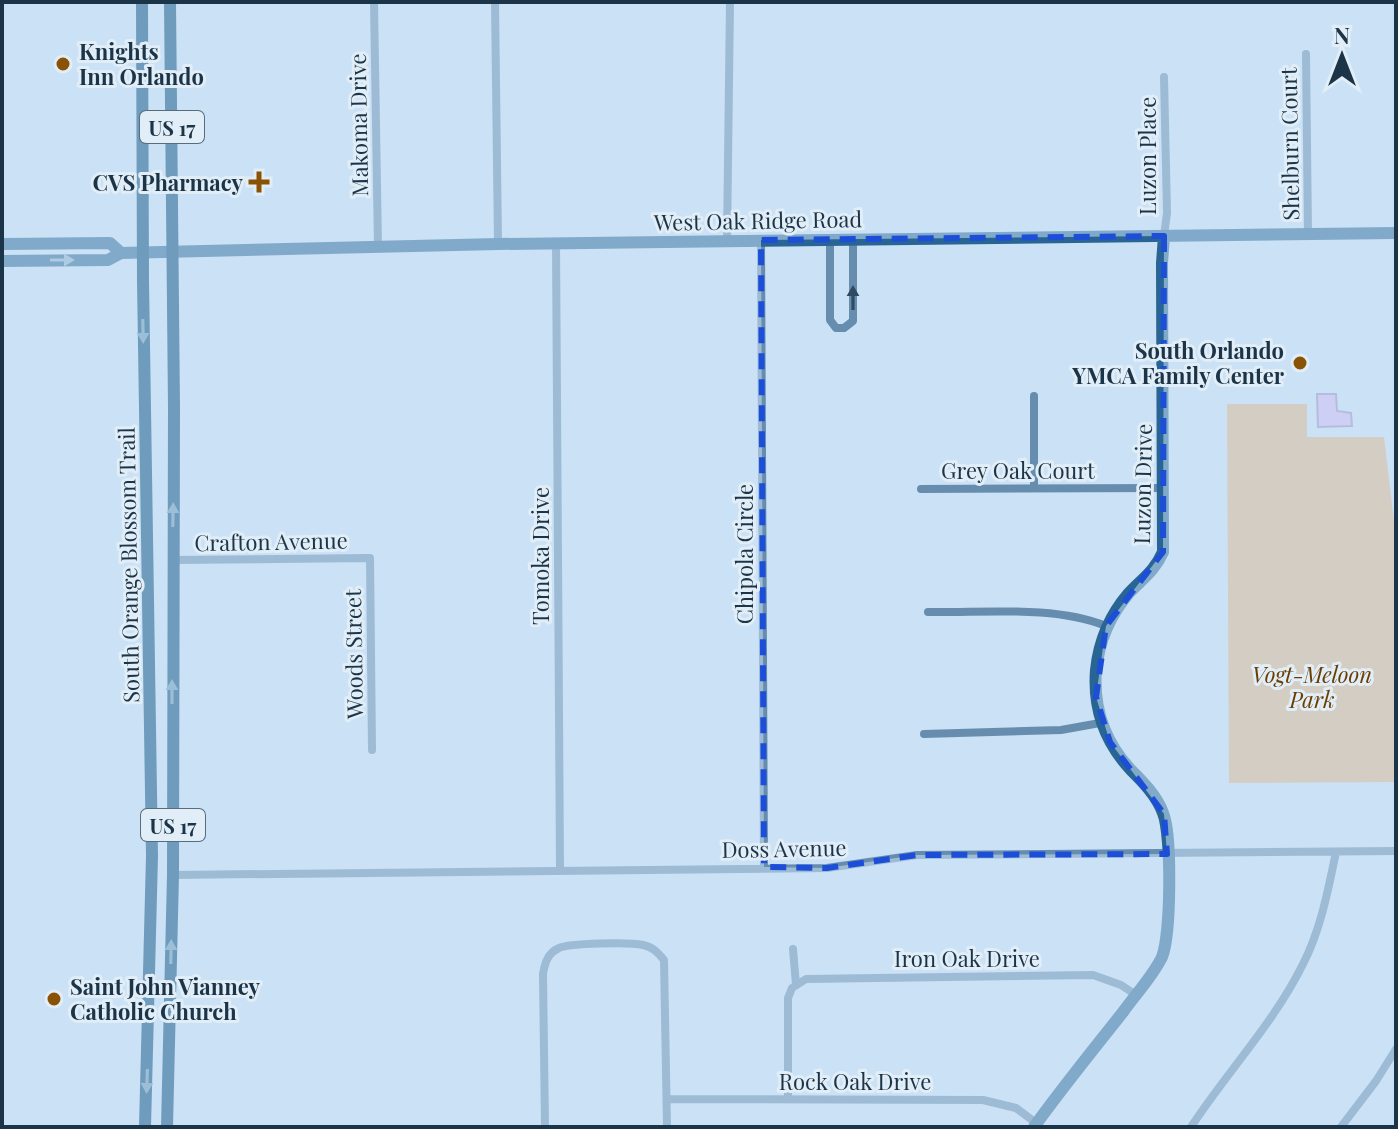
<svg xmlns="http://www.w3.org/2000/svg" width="1398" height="1129" font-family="'Playfair Display',serif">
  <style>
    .green { fill: #e0b387 }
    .water { fill: #d3b9f3; stroke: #9c91bf; stroke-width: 2 }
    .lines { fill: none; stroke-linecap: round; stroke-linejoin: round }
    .street { stroke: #678dae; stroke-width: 8 }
    .secondary { stroke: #286594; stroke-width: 12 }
    .primary { stroke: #004875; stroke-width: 12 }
    .oneway { fill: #8eb0ca }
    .oneway2 { fill: #2f4a61 }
    .oneway3 { fill: #6592b0 }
    .marked { fill: none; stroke: #1d4ed8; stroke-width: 6; stroke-dasharray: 16 10; stroke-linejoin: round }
    .poi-dot { fill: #8a5205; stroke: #e1edf7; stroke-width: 3 }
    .labels { text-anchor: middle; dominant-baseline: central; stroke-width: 6; stroke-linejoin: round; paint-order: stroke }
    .shield { fill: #e1edf7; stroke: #576c7c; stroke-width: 2 }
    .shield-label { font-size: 20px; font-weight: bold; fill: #1c3447 }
    .poi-label { font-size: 22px; font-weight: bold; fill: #1c3447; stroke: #e1edf7; text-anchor: start }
    .street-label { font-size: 22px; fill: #1c3447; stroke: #e1edf7 }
    .park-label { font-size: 22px; font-style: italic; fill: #6b3e00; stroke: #e1edf7 }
  </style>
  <rect width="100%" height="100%" fill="#cae1f6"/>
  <path class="green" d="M1227,404H1307V437H1384L1396,538V782L1229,783Z"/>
  <path class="water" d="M1317,394H1336L1337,411L1351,413L1352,426L1318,427Z"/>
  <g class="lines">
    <path class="street" d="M374,2L378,247
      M495,2L498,244
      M1306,54L1308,234
      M1164,77L1167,213L1164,236
      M830,239V320L836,328H844L853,321V239
      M761,240L764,867
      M727,241L730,2
      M556,243L560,869
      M1034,488V396
      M921,489L1164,488
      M173,560L370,558L372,750
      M928,612C984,613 1054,605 1106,626
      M924,734L1061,730L1100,723
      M173,875L827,868L917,855L1396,851
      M793,949L796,985
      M667,1099L983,1100L1016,1108L1036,1123
      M788,1099V998L792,988L806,979L1093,975L1121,985L1136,995
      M545,1127L543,974C545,962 548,953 559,948C569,943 631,942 643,945C653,947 658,953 664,960L667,1127
      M1191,1127C1227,1072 1274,1023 1303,964C1321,929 1328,890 1336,852
      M1341,1127L1376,1081L1396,1049"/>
    <path class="secondary" d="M2,244L110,243L121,253
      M2,261L108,260L121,253L498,244L1396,233
      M1034,1127C1062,1088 1093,1050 1123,1012C1135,995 1153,976 1162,957C1171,935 1172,835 1163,813C1157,796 1143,782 1131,770C1104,741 1093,708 1096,670C1099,641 1110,615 1129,593C1143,578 1154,572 1163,552L1162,263L1164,236"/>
    <path class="primary" d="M142,2L143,281L152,856L145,1127
      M167,1127L173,875L174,407L170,2"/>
  </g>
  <defs><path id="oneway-solid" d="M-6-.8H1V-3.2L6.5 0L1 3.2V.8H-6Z" transform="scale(2)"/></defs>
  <use class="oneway" href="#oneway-solid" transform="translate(62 260)"/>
  <use class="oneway2" href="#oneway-solid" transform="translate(853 298) rotate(-90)"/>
  <g class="oneway3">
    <use href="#oneway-solid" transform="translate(143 331) rotate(89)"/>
    <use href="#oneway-solid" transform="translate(173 515) rotate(-89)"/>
    <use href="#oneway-solid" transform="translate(172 692) rotate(-90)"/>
    <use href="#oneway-solid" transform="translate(171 952) rotate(-89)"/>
    <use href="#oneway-solid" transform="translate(147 1081) rotate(92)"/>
  </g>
  <path d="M0 0H1398V1129H0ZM1164,236L1163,552L1106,626L1096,697L1110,742L1164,814L1167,854L917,855L827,868L764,867L761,240Z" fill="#cae1f6" fill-opacity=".55" fill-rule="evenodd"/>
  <path class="marked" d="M1164,236L1163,552L1106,626L1096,697L1110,742L1164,814L1167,854L917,855L827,868L764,867L761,240Z"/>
  <g class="poi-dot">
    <circle cx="63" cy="64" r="8"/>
    <path d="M255 170h8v8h8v8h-8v8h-8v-8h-8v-8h8z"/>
    <circle cx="1300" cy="363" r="8"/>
    <circle cx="54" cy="999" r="8"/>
  </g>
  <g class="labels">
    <g class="shield">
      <rect x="140" y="111" width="64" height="32" rx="6"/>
      <rect x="141" y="809" width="64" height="32" rx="6"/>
    </g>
    <g class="shield-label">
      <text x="172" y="127">US 17</text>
      <text x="173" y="825">US 17</text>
    </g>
    <g class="poi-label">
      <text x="79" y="51">Knights<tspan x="79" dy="25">Inn Orlando</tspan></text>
      <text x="243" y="182" text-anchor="end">CVS Pharmacy</text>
      <text x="1284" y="350" text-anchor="end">South Orlando<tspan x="1284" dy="25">YMCA Family Center</tspan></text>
      <text x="70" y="986">Saint John Vianney<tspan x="70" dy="25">Catholic Church</tspan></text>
    </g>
    <g class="street-label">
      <text transform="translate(358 125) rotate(-91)">Makoma Drive</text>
      <text transform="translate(1289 144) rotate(-91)">Shelburn Court</text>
      <text transform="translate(1147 156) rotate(-90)">Luzon Place</text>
      <text transform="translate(758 220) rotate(-1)">West Oak Ridge Road</text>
      <text x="1018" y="470">Grey Oak Court</text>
      <text transform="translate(1142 484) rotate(-89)">Luzon Drive</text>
      <text transform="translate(271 541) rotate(-1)">Crafton Avenue</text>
      <text transform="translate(744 554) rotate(-90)">Chipola Circle</text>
      <text transform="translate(540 556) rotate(-90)">Tomoka Drive</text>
      <text transform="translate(128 565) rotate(-91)">South Orange Blossom Trail</text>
      <text transform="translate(353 654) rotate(-91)">Woods Street</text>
      <text transform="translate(784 848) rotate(-1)">Doss Avenue</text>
      <text x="967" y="958">Iron Oak Drive</text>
      <text x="855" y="1081">Rock Oak Drive</text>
    </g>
    <g class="park-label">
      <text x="1312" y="674">Vogt-Meloon<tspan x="1312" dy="25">Park</tspan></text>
    </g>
  </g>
  <rect width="1398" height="1129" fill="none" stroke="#1c3447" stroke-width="8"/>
  <g transform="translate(1342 56)" stroke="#e1edf7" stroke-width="6" paint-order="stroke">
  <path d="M0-6L14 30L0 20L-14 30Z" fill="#1c3447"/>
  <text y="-12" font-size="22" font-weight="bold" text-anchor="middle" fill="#1c3447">N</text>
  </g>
</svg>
